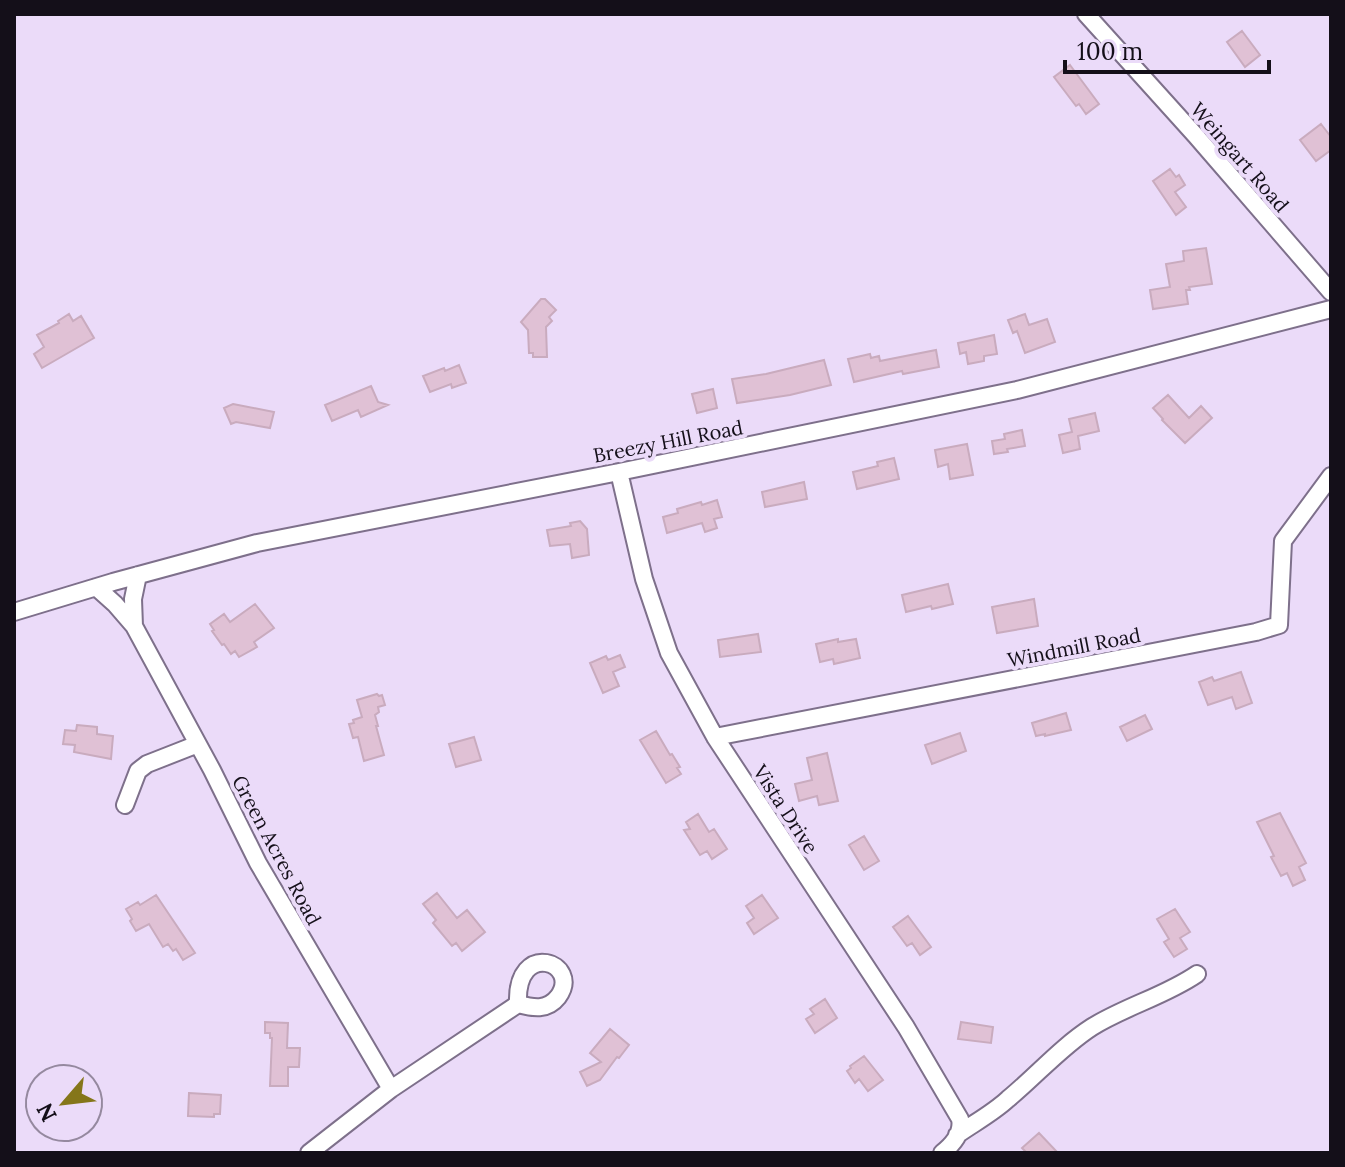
<svg xmlns="http://www.w3.org/2000/svg" width="1345" height="1167" font-family="Lora,serif">
  <style>
    .building { fill: #e0c1d5; stroke: #c9abbe; stroke-width: 2 }
    .lines { fill: none; stroke-linecap: round; stroke-linejoin: round }
    .minor-casing { stroke: #7e708b; stroke-width: 20 }
    .minor { stroke: #fff; stroke-width: 16 }
    .labels { text-anchor: middle; dominant-baseline: central; stroke-width: 8; stroke-linejoin: round; paint-order: stroke }
    .street-label { font-size: 20px; fill: #140f19; stroke: #ebdbf9 }
  </style>
  <rect width="100%" height="100%" fill="#ebdbf9"/>
  <path class="building" d="M1242,31L1260,55L1245,67L1227,42Z
    M1070,65L1099,104L1086,114L1079,104L1076,106L1054,77Z
    M1321,124L1331,137V150L1316,161L1300,140Z
    M1170,169L1176,177L1179,175L1185,185L1175,192L1186,207L1176,215L1153,181Z
    M1206,248L1212,284L1189,287L1190,290H1186L1188,304L1153,309L1150,290L1170,287L1166,264L1184,261L1183,251Z
    M541,299H545L556,310L549,317L552,321L546,327L547,357H533V353H529L528,330L521,322Z
    M69,314L73,321L81,316L94,338L42,368L34,354L44,347L37,335L59,323L58,321Z
    M1025,314L1029,325L1047,319L1055,342L1025,353L1017,331L1013,333L1008,320Z
    M994,335L997,354L984,356V361L968,364L966,352L960,354L958,343Z
    M936,350L939,367L903,374L902,371L854,382L848,359L870,354L871,358L879,356L880,361Z
    M824,360L831,385L790,395L737,403L732,379L766,374Z
    M459,365L466,383L452,388L451,384L430,392L423,376L444,368L445,371Z
    M371,386L378,402L388,405L361,417L358,410L332,421L325,405Z
    M713,389L717,408L697,413L692,394Z
    M1168,395L1189,418L1201,406L1212,418L1185,443L1162,420L1163,419L1153,408Z
    M233,404L274,412L270,428L236,422L231,424L224,408Z
    M1095,413L1099,431L1078,436L1080,449L1063,453L1059,435L1072,432L1069,419Z
    M1022,430L1025,446L1007,449L1008,452L994,454L992,441L1005,439L1004,434Z
    M967,444L973,475L950,479L948,464L938,467L935,450Z
    M894,458L899,479L857,489L853,472L878,466L877,462Z
    M804,482L807,499L765,507L762,492Z
    M717,500L722,517L714,519L717,528L705,532L702,523L667,533L663,517L678,513L677,509L701,502L702,505Z
    M580,521L587,529L589,555L572,558L570,544L550,546L547,530L571,526L570,523Z
    M948,584L953,604L932,609L931,606L906,612L902,595Z
    M1034,599L1038,626L997,633L992,607Z
    M255,604L274,628L254,642L257,647L239,657L235,651L231,654L224,644L222,645L212,631L214,630L210,624L224,614L230,622Z
    M758,634L761,652L720,657L718,640Z
    M838,639V642L856,639L860,658L834,664L833,659L820,662L816,644Z
    M620,655L625,667L613,672L619,686L603,693L590,663L606,656L608,660Z
    M1241,672L1252,703L1236,709L1232,697L1208,705L1199,682L1212,677L1214,681Z
    M377,694L379,696L382,695L385,705L378,707L379,712L375,715L378,726H376L384,755L364,761L358,737L353,738L349,724L354,723L353,720L362,717L357,700Z
    M1066,713L1071,730L1045,736V734L1036,736L1032,723Z
    M1145,715L1152,729L1127,741L1120,727Z
    M77,725L97,727V734L113,736L111,759L74,752L75,745L63,744L65,730L76,731Z
    M656,731L670,755L672,754L680,767L677,768L681,774L666,783L640,740Z
    M960,733L966,751L932,764L925,745Z
    M474,737L481,760L456,767L449,744Z
    M827,753L838,801L819,805L817,796L799,801L795,784L812,780L807,758Z
    M1280,813L1306,863L1299,867L1305,880L1293,886L1287,873L1281,876L1271,857L1274,856L1257,822Z
    M698,814L709,832L714,829L727,849L712,859L707,851L700,855L684,830L690,829L686,822Z
    M864,836L879,861L864,870L849,845Z
    M437,893L457,918L467,910L485,932L462,951L456,943L452,946L433,923L436,920L423,904Z
    M156,895L195,953L183,960L176,949L173,951L168,944L163,947L149,924L136,931L130,921L132,919L126,909L138,902L140,905Z
    M762,895L778,918L754,934L747,923L754,918L746,906Z
    M1175,909L1190,932L1180,938L1187,949L1174,957L1164,942L1169,939L1157,919Z
    M908,916L931,947L920,955L912,943L907,946L893,927Z
    M825,999L837,1018L815,1033L806,1019L814,1014L810,1009Z
    M265,1022L288,1023L287,1048H300L299,1067H288V1086H270L272,1038H270V1033H265Z
    M961,1022L993,1027L991,1043L958,1039Z
    M610,1029L629,1045L619,1058L617,1057L600,1080L587,1086L580,1072L601,1062L590,1053Z
    M864,1056L883,1080L868,1091L859,1079L855,1083L847,1071L851,1068L850,1066Z
    M189,1093L221,1095L220,1114H214V1117L188,1116Z
    M1039,1133L1058,1153H1027L1022,1148Z"/>
  <g class="lines">
    <g class="minor-casing">
      <path id="minor" d="M1086,14L1196,136L1331,292
        M619,472L644,579L669,653L715,737L906,1027L960,1119C963,1133 952,1145 942,1153
        M96,587L115,604L134,626L212,770L258,863L391,1089
        M14,612L113,582L257,543L619,472L1017,390L1331,309
        M134,626L133,599L138,575
        M715,737L1256,632L1279,625L1283,541L1331,476
        M125,805L138,771L147,764L198,744
        M957,1135C974,1123 993,1113 1008,1099C1037,1075 1061,1047 1092,1027C1126,1006 1165,996 1197,974
        M309,1153L391,1089L518,1004C533,1008 547,1011 558,997C583,963 515,938 518,1004"/>
    </g>
    <use href="#minor" class="minor"/>
  </g>
  <g class="labels">
    <g class="street-label">
      <text transform="translate(1240 157) rotate(49)">Weingart Road</text>
      <text transform="translate(668 441) rotate(-11)">Breezy Hill Road</text>
      <text transform="translate(1074 647) rotate(-11)">Windmill Road</text>
      <text transform="translate(786 809) rotate(57)">Vista Drive</text>
      <text transform="translate(277 850) rotate(62)">Green Acres Road</text>
    </g>
  </g>
  <rect width="1345" height="1167" fill="none" stroke="#140f19" stroke-width="32"/>
  <g transform="translate(64 1103) rotate(242)"><circle r="38" fill="#ebdbf9" stroke="#95899f" stroke-width="2"/>
  <path d="M0-6L14 30L0 20L-14 30Z" fill="#85761a"/>
  <text y="-12" font-size="22" font-weight="bold" text-anchor="middle" fill="#140f19">N</text>
  </g>
  <path d="M1065 60v12h204v-12" fill="none" stroke="#140f19" stroke-width="4"/>
  <text x="1077" y="60" font-size="24" fill="#140f19" stroke="#ebdbf9" stroke-width="6" paint-order="stroke">100 m</text>
</svg>
